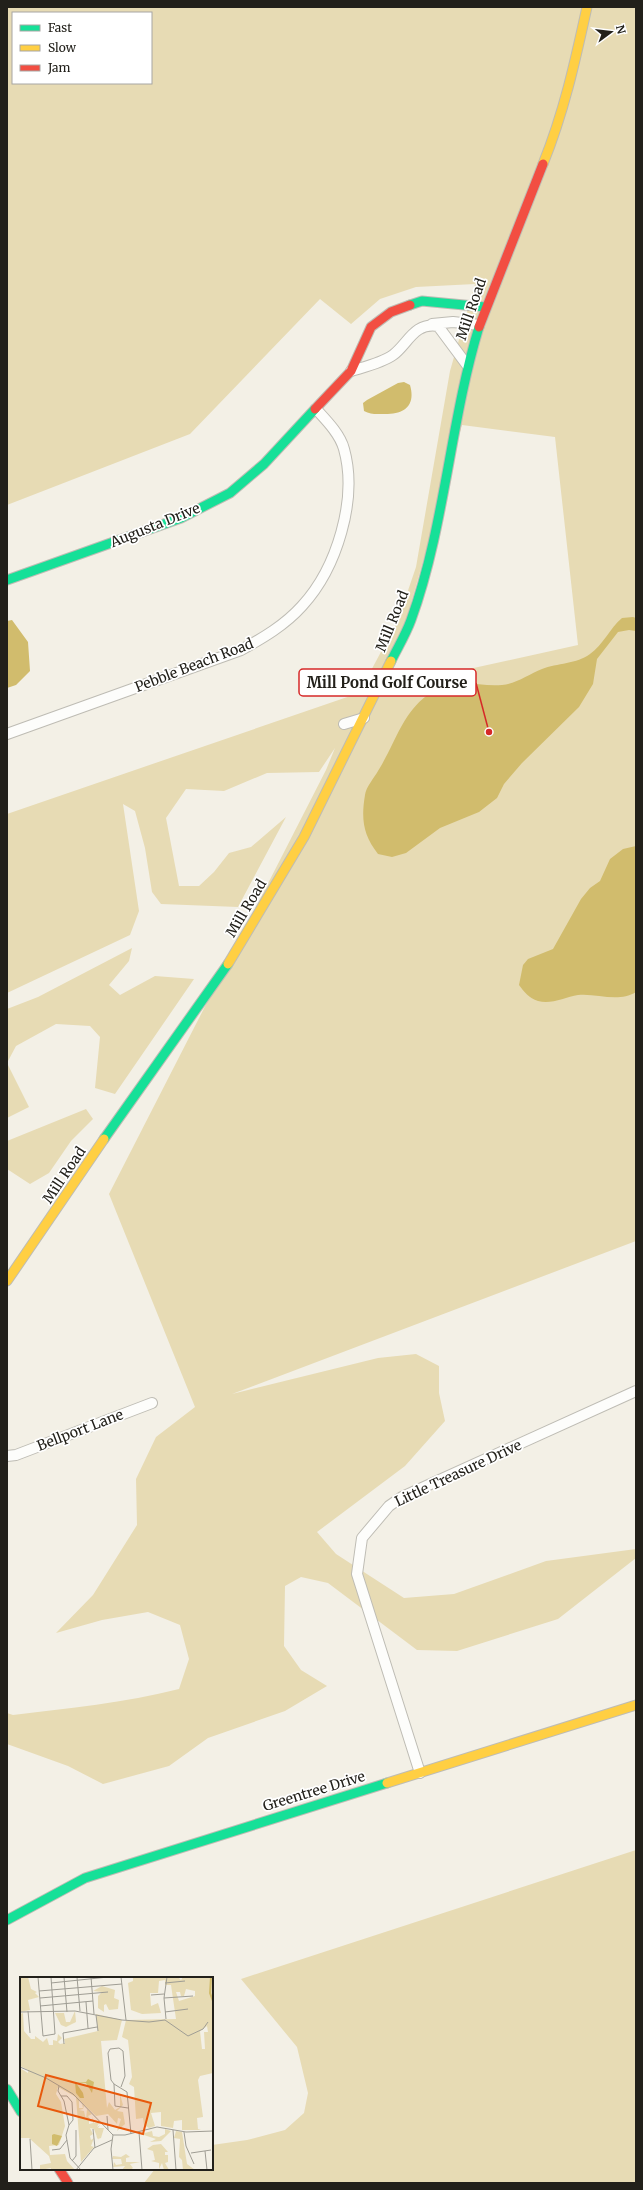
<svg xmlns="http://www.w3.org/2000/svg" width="643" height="2190" font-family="Merriweather,serif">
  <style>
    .green { fill: #e7dbb4; fill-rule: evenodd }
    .water { fill: #d1bc6d }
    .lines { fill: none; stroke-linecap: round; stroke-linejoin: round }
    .street-casing { stroke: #bebcb4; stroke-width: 12 }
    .fast-casing { stroke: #bebcb4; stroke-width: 11 }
    .slow-casing { stroke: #bebcb4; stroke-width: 11 }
    .jam-casing { stroke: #bebcb4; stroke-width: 11 }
    .street { stroke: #fdfdfb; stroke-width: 10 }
    .fast { stroke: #16e098; stroke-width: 9 }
    .slow { stroke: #ffcf43; stroke-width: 9 }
    .jam { stroke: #f24e42; stroke-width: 9 }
    .labels { text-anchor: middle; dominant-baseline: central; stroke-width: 3.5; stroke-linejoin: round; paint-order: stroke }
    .street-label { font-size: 14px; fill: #22201a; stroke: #fff }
    .inset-river { fill: none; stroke: #d1bc6d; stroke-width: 2 }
    .inset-road { fill: none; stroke: #9f9d94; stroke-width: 1 }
    .view { fill: #e8590c; fill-opacity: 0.15; stroke: #e8590c; stroke-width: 2 }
    .inset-edge { fill: none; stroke: #22201a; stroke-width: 2 }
    .leader { fill: none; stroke: #d62828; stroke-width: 1.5 }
    .callout-dot { fill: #d62828; stroke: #fff; stroke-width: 1.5 }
    .callout { fill: #fff; stroke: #d62828; stroke-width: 1.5 }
    .callout-label { font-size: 15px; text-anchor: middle; font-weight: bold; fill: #22201a }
  </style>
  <rect width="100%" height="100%" fill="#f3f0e6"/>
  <path class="green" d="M7,7H636V1241L232,1394L378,1358L416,1354L439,1366V1393L445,1421L405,1466L317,1532L336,1554L404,1598L454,1594L546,1561L636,1549V1558L558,1619L457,1651L417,1650L328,1583L301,1577L285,1586L284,1646L301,1670L327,1686L285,1711L208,1738L169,1766L103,1784L68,1766L7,1744V1713L13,1715C68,1708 125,1703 179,1689L189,1659L180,1625L148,1612L102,1620L56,1633L93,1595L137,1525L136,1479L156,1437L195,1407L109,1194L326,770L335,748L319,772L267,773L224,791L186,789L166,818L179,886H199L214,872L229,853L251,847L286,817L238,907L161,904L152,892L145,848L135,811L123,804L139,911L130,935L7,993V814L359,693L398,620L416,567L450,371L475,284L416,287L380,299L351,324L320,299L190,434L7,505ZM13,13H151V83H13ZM462,425L555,437L578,645L387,687Z
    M132,948L129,961L109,985L120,995L155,976L194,979L115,1094L95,1088L100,1037L90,1026L56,1024L16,1046L7,1063L29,1107L7,1118V1009L38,997Z
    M86,1109L93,1119L71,1141L49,1173L30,1184L7,1169V1141Z
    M636,1850V2183H144L155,2169H212V2145L247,2140L285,2130L304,2113L308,2093L297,2047L241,1979Z"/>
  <path class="water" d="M404,382L410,385C416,406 404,414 385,414C377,414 371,415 364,411L363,403L367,400L398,383Z
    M633,617L636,618V631L629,630L618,632L597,659L593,684L579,707L522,763L504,784L497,798L479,812L440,828L406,853L392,857L378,854C363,835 361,819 365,795C366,787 374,778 378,771C397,741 404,704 440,688C459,679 482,687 502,685C516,684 529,674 542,669C557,663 577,664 590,654C603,645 610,628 622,618Z
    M12,620L28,642L30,671L16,685L7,688V621Z
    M636,846V992C618,1003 597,993 578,995C565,997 551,1005 538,1001C529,998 524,992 519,985L523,965L528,959L553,949L581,899L590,888L600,881L610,859L623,849Z"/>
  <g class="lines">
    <g class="street-casing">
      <path id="street" d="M432,324L453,322L479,325
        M351,371C364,367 382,363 393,355C408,344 414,322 438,326L467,365
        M344,724L364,718
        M7,734L241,650C263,638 285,625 302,606C337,568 358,499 344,449C340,434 326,420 316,409
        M7,1456L16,1455L152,1403
        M420,1773L357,1574L362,1538L389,1506L402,1497L636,1391"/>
    </g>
    <g class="fast-casing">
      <path id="fast" d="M410,305L422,301L485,307
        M7,580L181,518L230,493L264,464L315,409
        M391,661C398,647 406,634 411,620C445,526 450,422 479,327
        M104,1139L228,964
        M7,1920L85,1878L387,1783
        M7,2089L21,2112"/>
    </g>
    <g class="slow-casing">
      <path id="slow" d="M543,164C564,112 575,62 587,7
        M228,964L304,837L391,661
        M7,1281L104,1139
        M387,1783L636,1705"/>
    </g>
    <g class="jam-casing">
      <path id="jam" d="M479,327L543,164
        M315,409L351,371L371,327L391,312L410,305
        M59,2169L68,2183"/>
    </g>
    <use href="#street" class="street"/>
    <use href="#fast" class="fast"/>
    <use href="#slow" class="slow"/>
    <use href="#jam" class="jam"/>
  </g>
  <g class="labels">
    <g class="street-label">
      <text transform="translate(471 309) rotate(-71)">Mill Road</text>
      <text transform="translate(155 525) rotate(-22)">Augusta Drive</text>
      <text transform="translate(392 621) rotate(-68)">Mill Road</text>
      <text transform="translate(194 665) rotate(-21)">Pebble Beach Road</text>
      <text transform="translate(246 908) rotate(-59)">Mill Road</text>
      <text transform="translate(64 1175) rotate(-56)">Mill Road</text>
      <text transform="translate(80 1430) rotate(-21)">Bellport Lane</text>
      <text transform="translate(458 1473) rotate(-25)">Little Treasure Drive</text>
      <text transform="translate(314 1791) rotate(-17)">Greentree Drive</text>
    </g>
  </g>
  <g transform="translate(20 1977)">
    <rect width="193" height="193" fill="#f3f0e6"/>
    <path d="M0,0H8L11,12L17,15L15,16L19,20L8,23L10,33L0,35ZM113,0H158L161,3L163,0H193V96L180,99L178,103L183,140L177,141L178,152L181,153H162V143L154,144L153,151L141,149V135L131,136L135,149L129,151L124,148L123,141L116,142L114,110L109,107L112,100L108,63L102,60L106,43L156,42L151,8H145V3L139,4L138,16H130L131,29L138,26L141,36L122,37L111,33L108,6L113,4ZM166,12L175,14V19L159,24L156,15H160L161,19H164ZM187,49L188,55H184L185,72H182L180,54ZM82,9L95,13L94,21L99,23L98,32L89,33L86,27L84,28V35L78,31V19L82,15L73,14ZM55,34L56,45L46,50L41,48L35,36H44L46,45H50ZM3,36L4,54L11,62H15V59L23,65L27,61L29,68H33V63L37,64L38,57L42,61L38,65L40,67L45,66L44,62L78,54L76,37L102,43L97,63L81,64L87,131L89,125L95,133L100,130V117L103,128L97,134L103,135L105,147L97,154L101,142L98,141L97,147L88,137L76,139L59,123V131H63L62,127L64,129L63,132L59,133L64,134L66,143L67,132L72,137L68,139L72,145L69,144V147L73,146L72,139L74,146H79L77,150L80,148L78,151H84L81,161L78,162L79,164L76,159L77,160L74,152L70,151L73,157L70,159L71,163L74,161L71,169L74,170L61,185L56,120L38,110L36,117L41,125L45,149L39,168L29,169L30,178L45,177L47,184L55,193H31V191L20,193V188L31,186L29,179L9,161H0V91L8,96V93L0,89V37ZM145,152L151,154L141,164L130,165L136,162L121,157L132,154L133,159L139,160L145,157ZM156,154L162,155L167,187L175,193H163L162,183L159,180L160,162L154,161ZM141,167L148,175H145V178H148V185L145,186L149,193H144L142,186L139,192V186L131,184L135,183L133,174L127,172L133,168ZM106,177L110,180L106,181V185H120L110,187L113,191L110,193H102L105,189L93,190L94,185L96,188L102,187L101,182H92L93,179L101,180Z" fill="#e7dbb4" fill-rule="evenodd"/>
    <path d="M68,102L74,105L72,116L66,106H56L63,116L64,121H60L56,116L55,106L66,105ZM34,157L42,159L37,169L32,167V158Z" fill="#d1bc6d"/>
    <path class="inset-river" d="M191,0L190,16L193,24"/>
    <path class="inset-road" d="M18,0L23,59L35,57L31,0M44,0L47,35M57,0L60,34M71,0L74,37M101,0L106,43M31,6L88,0M145,6L165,4M19,14L102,7M131,18L144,17M20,21L88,15M144,21L173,19M66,25L68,51M20,29L73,24M8,34L10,56M0,35L55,34L102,43L129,45L145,43M145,35L168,32M76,38L78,54M146,42L144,21L147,0M145,43L168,59L183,52L188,45M44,67L43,56L77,50M0,90L26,101L53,117L93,158H105L137,150L166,155L193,154M94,107L91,103L88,76L90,72L99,71L103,74L105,99L101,110M94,107L107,115L111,157M94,107L95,129L108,131M39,109L38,114L44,124L49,148L46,158L50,181L61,193M41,119H47L52,125L53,143L49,148M87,139L88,153M73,152L75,171M153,153L156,193M119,155L122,193M164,155L166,169L174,187M10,162L12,193M32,173L40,172L47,163M185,174L187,193M171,176L191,173M52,184L56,179V153M56,193L74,171L92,163M93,193L91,172L93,158"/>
    <path class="view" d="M26,98L131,126L123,157L18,129Z"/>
    <rect width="193" height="193" class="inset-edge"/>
  </g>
  <path class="leader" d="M489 732L476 683"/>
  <circle class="callout-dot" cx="489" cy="732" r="4"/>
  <rect class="callout" x="299" y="669" width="177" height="27" rx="4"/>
  <g class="callout-label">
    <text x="387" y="688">Mill Pond Golf Course</text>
  </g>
  <rect width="643" height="2190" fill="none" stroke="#22201a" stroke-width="16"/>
  <rect x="12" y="12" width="140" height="72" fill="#ffffff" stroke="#a7a6a3"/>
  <rect x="20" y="25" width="20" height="6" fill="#16e098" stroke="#a7a6a3"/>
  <text x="48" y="32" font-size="12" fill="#22201a">Fast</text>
  <rect x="20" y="45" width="20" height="6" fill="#ffcf43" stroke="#a7a6a3"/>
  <text x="48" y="52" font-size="12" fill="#22201a">Slow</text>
  <rect x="20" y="65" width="20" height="6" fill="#f24e42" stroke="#a7a6a3"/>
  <text x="48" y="72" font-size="12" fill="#22201a">Jam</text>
  <g transform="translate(611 32) rotate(75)" stroke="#ffffff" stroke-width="3" paint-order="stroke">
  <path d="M0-3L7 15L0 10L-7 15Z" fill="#22201a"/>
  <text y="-6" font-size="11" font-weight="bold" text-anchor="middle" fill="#22201a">N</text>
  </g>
</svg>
